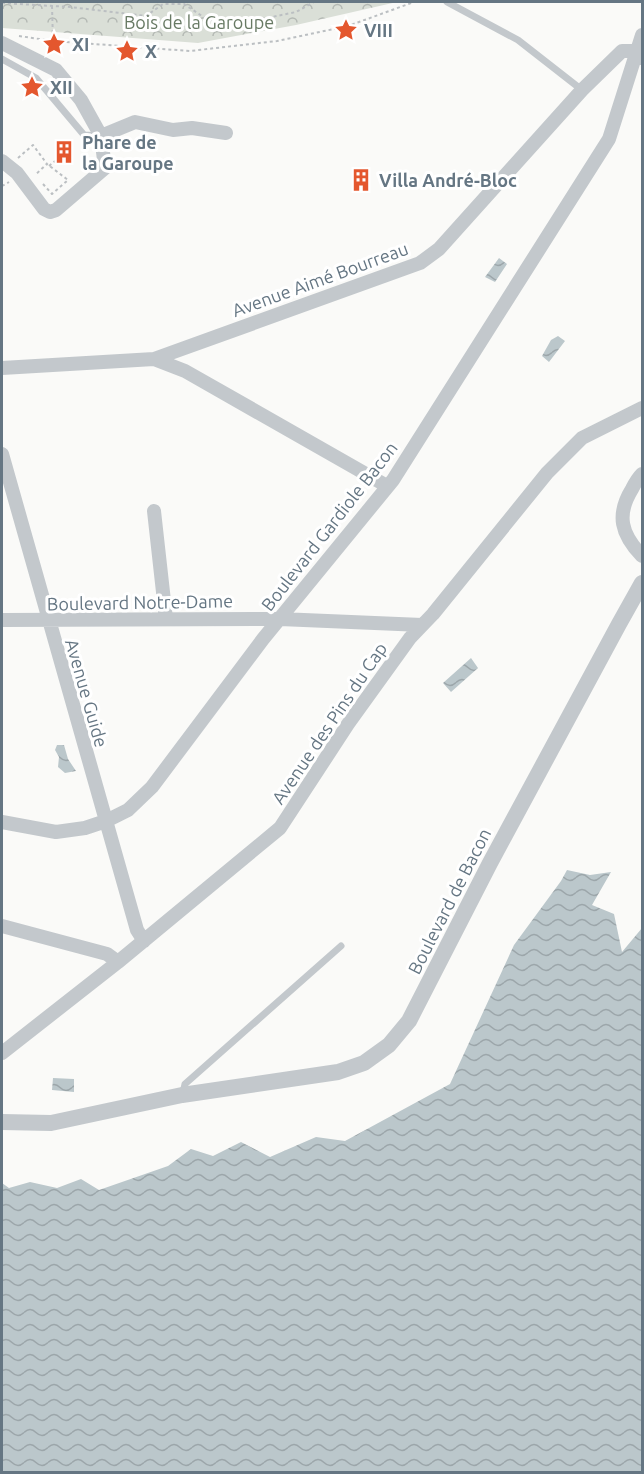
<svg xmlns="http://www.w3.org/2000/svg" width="644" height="1474" font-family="Ubuntu,sans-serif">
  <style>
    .forest { fill: url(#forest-crowns) }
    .water { fill: url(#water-waves) }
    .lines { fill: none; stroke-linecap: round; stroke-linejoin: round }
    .path { stroke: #bbbfc2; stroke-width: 2; stroke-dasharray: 3 3; stroke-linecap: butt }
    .service { stroke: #c3c8cc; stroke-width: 7 }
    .minor { stroke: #c3c8cc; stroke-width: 14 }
    .tertiary { stroke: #c3c8cc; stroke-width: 16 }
    .labels { text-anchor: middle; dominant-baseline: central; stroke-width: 6; stroke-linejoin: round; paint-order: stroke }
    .park-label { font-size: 18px; fill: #687a64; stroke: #fff }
    .poi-label { font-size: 18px; font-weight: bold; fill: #657683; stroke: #fff; text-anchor: start }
    .street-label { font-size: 18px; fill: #657683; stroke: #fff }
  </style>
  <defs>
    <pattern id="forest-crowns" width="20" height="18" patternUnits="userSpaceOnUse" patternTransform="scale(1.5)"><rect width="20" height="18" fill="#dadfd7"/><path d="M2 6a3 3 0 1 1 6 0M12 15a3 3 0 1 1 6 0" fill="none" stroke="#b4b9b4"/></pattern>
    <pattern id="water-waves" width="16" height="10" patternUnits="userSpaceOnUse" patternTransform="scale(1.5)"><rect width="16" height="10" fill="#bbc7cb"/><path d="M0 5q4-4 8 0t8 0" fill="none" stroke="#9ca6aa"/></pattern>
  </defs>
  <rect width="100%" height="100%" fill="#fafaf8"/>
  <path class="forest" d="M2,2H397L296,25L198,43L2,28Z"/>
  <path class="water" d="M499,258L507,264L495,282L485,277Z
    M558,336L565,341L549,362L542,356L551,340Z
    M471,658L478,668L451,692L443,683Z
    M57,745H64L68,759L76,771L65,773L58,767L59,757L55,750Z
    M567,870L590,875L611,872L592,905L614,914L622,952L642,928V1472H2V1183L9,1188L30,1182L57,1188L81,1179L99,1190L168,1166L191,1149L213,1156L241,1142L270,1157L316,1137L345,1141L450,1084L514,945L561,881Z
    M53,1078L74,1079V1092L52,1090Z"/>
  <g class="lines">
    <path class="path" d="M2,3L70,7L146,16L163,4H184L205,18L233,25L296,12L314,2
      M52,6L53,41
      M19,36L53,41L190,51L277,41L348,26L414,2
      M18,158L33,145L47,164L35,175
      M49,166L55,161
      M43,184L52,194L68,180L47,164
      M2,186L9,182"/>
    <path class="service" d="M447,2L518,40L582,90
      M2,59L36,78L84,135L101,136
      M183,1093L185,1084L341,946"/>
    <path class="minor" d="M2,43L56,70L81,100L101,136L105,168L56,210L50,212L44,209L17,173L2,161
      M101,136L135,122L173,130L192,128L226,133
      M154,359L185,371L387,486
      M2,368L154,359L420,263L439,249L582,90L622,51H636L641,58
      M2,454L137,930L144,941
      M642,474C638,478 635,483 632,489C616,515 621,534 642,556
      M154,511L166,619
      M2,620L280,619L422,625
      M2,822L56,832L85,828L106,821L128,810L152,787L263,639L393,480L609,139L642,35
      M2,926L107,954L118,962
      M2,1053L118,962L280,828L348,724L410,638L433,614L547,473L582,438L642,408"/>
    <path class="tertiary" d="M2,1122L51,1123L182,1095L338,1072L364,1063L389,1045L409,1021L490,863L619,624L642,583"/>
  </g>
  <defs>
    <g id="sight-bare" transform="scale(1.8)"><path d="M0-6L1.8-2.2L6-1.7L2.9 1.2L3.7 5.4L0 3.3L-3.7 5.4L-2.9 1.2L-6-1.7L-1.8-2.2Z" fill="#e4572e" stroke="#fff" stroke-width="2.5" paint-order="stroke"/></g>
    <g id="building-bare" transform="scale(1.8)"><path d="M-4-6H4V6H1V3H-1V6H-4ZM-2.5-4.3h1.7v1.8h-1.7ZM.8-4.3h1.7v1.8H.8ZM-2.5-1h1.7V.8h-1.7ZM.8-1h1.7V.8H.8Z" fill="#e4572e" stroke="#fff" stroke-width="2.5" paint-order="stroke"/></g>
  </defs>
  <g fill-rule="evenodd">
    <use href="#sight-bare" x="346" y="30"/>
    <use href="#sight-bare" x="54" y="44"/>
    <use href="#sight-bare" x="127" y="51"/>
    <use href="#sight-bare" x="32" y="87"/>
    <use href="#building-bare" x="64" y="152"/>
    <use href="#building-bare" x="361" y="180"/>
  </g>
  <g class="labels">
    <g class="park-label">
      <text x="199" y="22">Bois de la Garoupe</text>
    </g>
    <g class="poi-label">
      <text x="364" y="30">VIII</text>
      <text x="72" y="44">XI</text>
      <text x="145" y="51">X</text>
      <text x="50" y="87">XII</text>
      <text x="82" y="142">Phare de<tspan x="82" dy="21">la Garoupe</tspan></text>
      <text x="379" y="180">Villa André-Bloc</text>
    </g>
    <g class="street-label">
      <text transform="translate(320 279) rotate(-20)">Avenue Aimé Bourreau</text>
      <text transform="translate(329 526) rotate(-52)">Boulevard Gardiole Bacon</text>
      <text transform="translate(140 602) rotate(-1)">Boulevard Notre-Dame</text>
      <text transform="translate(87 693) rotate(74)">Avenue Guide</text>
      <text transform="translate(329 723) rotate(-56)">Avenue des Pins du Cap</text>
      <text transform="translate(449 901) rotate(-63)">Boulevard de Bacon</text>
    </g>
  </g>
  <rect width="644" height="1474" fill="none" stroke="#657683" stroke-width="6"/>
</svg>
